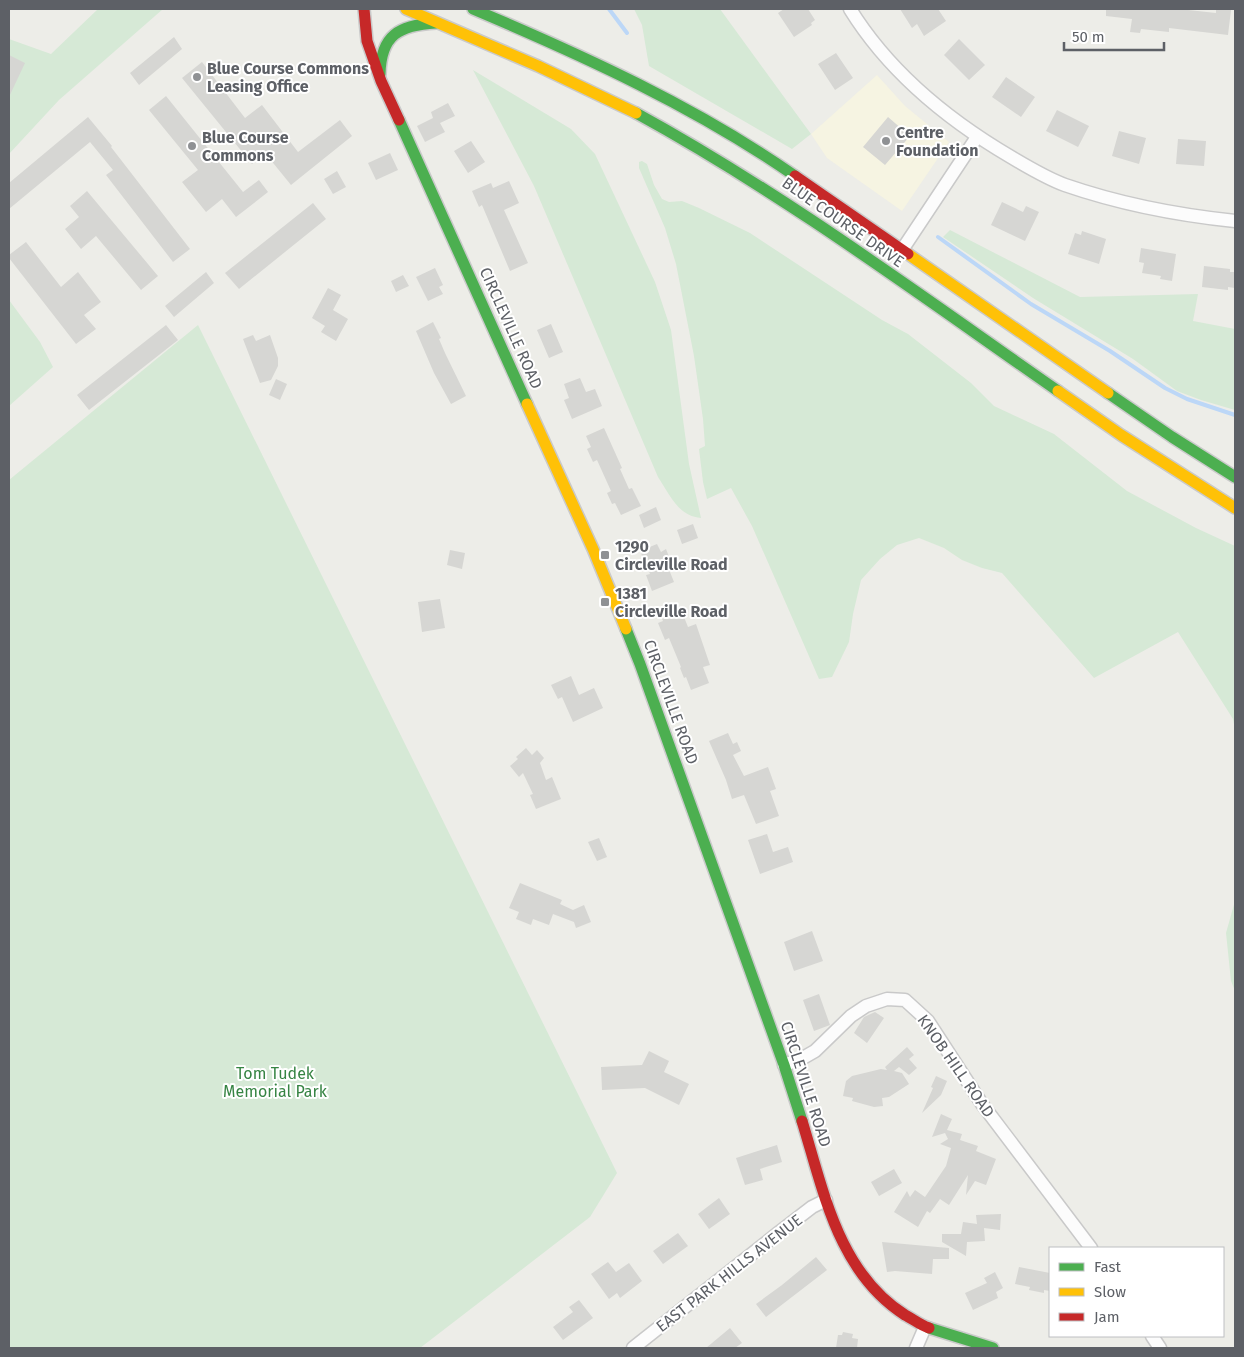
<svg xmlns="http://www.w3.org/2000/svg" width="1244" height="1357" font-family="'Fira Sans',sans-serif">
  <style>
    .commercial { fill: #f6f4e2 }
    .green { fill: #d6e9d6 }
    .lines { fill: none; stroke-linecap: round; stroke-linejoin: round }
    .stream { stroke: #bcd7f7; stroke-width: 4 }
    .building { fill: #d6d6d3 }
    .street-casing { stroke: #c9c9c9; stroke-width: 15 }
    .fast-casing { stroke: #cacaca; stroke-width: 14 }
    .slow-casing { stroke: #cacaca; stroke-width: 14 }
    .jam-casing { stroke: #cacaca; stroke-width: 14 }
    .street { stroke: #fcfcfc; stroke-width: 12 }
    .fast { stroke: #4caf50; stroke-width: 11 }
    .slow { stroke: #ffc107; stroke-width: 11 }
    .jam { stroke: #c62828; stroke-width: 11 }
    .poi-dot { fill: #8f9194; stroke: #fff; stroke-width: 2 }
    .labels { text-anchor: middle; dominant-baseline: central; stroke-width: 4; stroke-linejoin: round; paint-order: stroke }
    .poi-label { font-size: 16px; font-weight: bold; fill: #5d6066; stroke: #fff; text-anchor: start }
    .street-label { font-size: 16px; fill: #5d6066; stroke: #fff }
    .park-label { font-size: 16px; fill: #368443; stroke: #fff }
  </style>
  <rect width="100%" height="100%" fill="#edede8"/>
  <path class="commercial" d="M877,75L905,106L949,142L902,211L827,158L811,134Z"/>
  <path class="green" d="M98,9H163L59,100L9,154V39L51,54Z
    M634,9H720L811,134L792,149L649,66L642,25Z
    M473,70L571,129L595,154L655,282L671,330L689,464L701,518C678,516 670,495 658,477L534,186Z
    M642,161L647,164L654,185L662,199L669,202L682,201L699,208L750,233L882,320L908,334L971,383L994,406L1054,434L1127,491L1196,528L1235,546V730L1233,719L1178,632L1094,678L1002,573L982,568L962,560L944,548L919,538L897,545L880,559L861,580L853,614L849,642L832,677L819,679L752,526L731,488L707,499L703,482L699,449L705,446L703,419L694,356L676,264L665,228L639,168V162Z
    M950,230L1080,297L1198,294L1193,321L1235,329V410L1201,400L1177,391L1133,359L1033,298L943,237Z
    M9,300L40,342L53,367L9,406Z
    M198,325L617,1173L590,1217L420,1348H9V480Z
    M1235,901V991L1231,981L1226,933Z"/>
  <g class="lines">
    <path class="stream" d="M609,9L627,33
      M938,237L1031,304L1110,351L1165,388L1187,399L1235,415"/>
  </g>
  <path class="building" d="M784,9H808L815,20L811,23L812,25L794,37L778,13Z
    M900,9H938L946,21L924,36L917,24L912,28Z
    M1106,9H1179L1216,13V9L1231,10L1228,35L1169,28V32L1141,29L1140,33L1130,32L1132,19L1106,16Z
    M174,37L182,49L139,85L130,73Z
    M959,39L985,65L969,80L944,55Z
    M836,53L853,78L835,90L818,64Z
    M9,55L25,63L9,97Z
    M202,62L245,118L262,105L298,152L340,120L352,136L291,185L265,153L252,164L182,78Z
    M1006,77L1035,97L1021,117L992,97Z
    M166,96L243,192L259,180L268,192L236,217L222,199L206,212L182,182L198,170L149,110Z
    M448,103L455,116L440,123L445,132L425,142L417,126L433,118L431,112Z
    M1057,110L1089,126L1078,147L1046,131Z
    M88,117L112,146L111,147L190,249L173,262L106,175L113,170L90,142L9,209V183Z
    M888,117L910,136L885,165L863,147Z
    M1119,131L1146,138L1139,164L1112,156Z
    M1178,139L1206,141L1204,166L1176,164Z
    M471,141L485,162L468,173L454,151Z
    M390,153L398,170L376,180L368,163Z
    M337,171L346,187L333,194L324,179Z
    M509,181L519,203L504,210L528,263L510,271L482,205L479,207L472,191L491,183L493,188Z
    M87,191L158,276L141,290L96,236L81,249L65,229L79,217L70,206Z
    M1002,202L1023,212L1026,206L1039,212L1025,241L991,225Z
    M313,203L326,219L239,289L225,273Z
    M1082,231L1106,239L1099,264L1068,254L1075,233L1081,235Z
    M26,242L61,287L78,272L101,302L84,315L96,329L76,344L9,258V255Z
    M1141,248L1176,254L1172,281L1160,279L1161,276L1142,273L1144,263L1139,262Z
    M1204,266L1230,269V272H1235V288L1228,287V290L1202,287Z
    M435,268L443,285L439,287L443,294L428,301L416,277Z
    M206,272L214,283L174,317L165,306Z
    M403,275L409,286L396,292L391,281Z
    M328,288L341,295L333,310L348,319L336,341L321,332L325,326L312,318Z
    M433,322L441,338L439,339L445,353L466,396L451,404L434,373L416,331Z
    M551,324L563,352L549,358L537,330Z
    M166,325L178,340L89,410L77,395Z
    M253,335L256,341L270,335L278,358V366L271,380L260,383L243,339Z
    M580,378L586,392L595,389L602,406L572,419L564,400L569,398L564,384Z
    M276,379L287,384L280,400L269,395Z
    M604,428L622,468L620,469L629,489L632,488L641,506L621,515L615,503L612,504L607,493L611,491L597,460L593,462L587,449L591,447L586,436Z
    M656,507L661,520L644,528L639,515Z
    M693,524L698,538L682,544L677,530Z
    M657,544L661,552L666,549L674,570L670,572L674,582L652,591L646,575L650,574L640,551Z
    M450,550L465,553L462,569L447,565Z
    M440,599L445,628L422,632L418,602Z
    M680,607L688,627L696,624L710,665L703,667L709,683L691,690L686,677L684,678L680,668L681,667L669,638L665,640L658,623L663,621L660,614Z
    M571,676L579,695L594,688L603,708L573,722L562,697L558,699L551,685Z
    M728,733L733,744L737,742L741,751L733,755L744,776L768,767L776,789L770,791L779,816L756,824L744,795L732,799L726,780L709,741Z
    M526,748L532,755L537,750L544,758L540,763L546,780L552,777L561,799L536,809L530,795L533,794L523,773L519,777L510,766L518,759L516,757Z
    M767,834L773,852L788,847L793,862L760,874L748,840Z
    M599,838L607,857L597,861L588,842Z
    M520,883L562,900L560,904L573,910L584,905L591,922L576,928L574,922L553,914L549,925L533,919L531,925L516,919L519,912L509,908Z
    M812,931L823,961L794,971L784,942Z
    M819,994L830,1025L814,1031L803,1000Z
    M875,1012L884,1018L867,1043L854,1033L864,1017Z
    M907,1047L914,1055L909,1059L917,1068L909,1075L899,1067L894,1071L902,1073L909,1084L889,1097L882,1098L883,1106L874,1107L852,1101L853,1098L843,1096L846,1081L852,1076L881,1069L887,1070L885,1067Z
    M649,1051L669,1061L664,1072L689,1084L679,1105L645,1088L602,1090L601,1067L642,1065Z
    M936,1076L947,1081L941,1095L922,1113L933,1088L931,1087Z
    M941,1114L952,1119L947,1130L962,1134L960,1140L978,1146L976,1151L996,1159L986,1185L975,1181L966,1195L968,1175L949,1205L940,1199L930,1213L927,1211L918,1227L894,1212L907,1191L910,1197L915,1190L925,1197L946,1166L951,1148L940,1144L948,1139L945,1133L932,1137Z
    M777,1145L782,1162L760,1169L763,1180L745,1185L736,1158Z
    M894,1169L902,1183L879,1196L871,1182Z
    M719,1198L730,1214L709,1229L698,1214Z
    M1001,1214L1000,1230L984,1228L985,1241L967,1242L966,1256L942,1242V1234H961L963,1222L977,1224L976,1215Z
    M678,1233L688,1246L663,1264L653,1251Z
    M882,1242L949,1248V1259H933L932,1274L895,1271L887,1272Z
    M816,1257L827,1270L766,1317L756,1304L782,1285Z
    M608,1262L616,1272L629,1263L642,1281L620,1298L617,1293L609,1299L591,1274Z
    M1019,1267L1050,1273V1291L1044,1290V1293L1029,1290L1030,1287L1015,1284Z
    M995,1272L1003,1288L996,1292L998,1298L973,1310L965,1293L987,1283L984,1278Z
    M579,1300L593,1318L563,1340L553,1327L573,1312L569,1307Z
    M730,1328L742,1343L735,1348H706Z
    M843,1332L853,1334L852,1338L858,1339L857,1348H836L838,1335H842Z"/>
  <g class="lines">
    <g class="street-casing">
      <path id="street" d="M850,9C889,72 948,120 1011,157C1028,167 1046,178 1065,185C1120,204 1177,215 1235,221
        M902,250L977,137
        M784,1065L801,1059L815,1051L851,1016L866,1006L887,999L905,1000L928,1021L982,1104L1091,1248
        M1152,1336L1160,1348
        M633,1348L777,1234L812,1207L826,1200
        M916,1348L925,1327"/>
    </g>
    <g class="fast-casing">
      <path id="fast" d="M473,9C584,56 696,107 795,176
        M380,74C381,35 399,25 436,23
        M636,113C784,194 920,295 1058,391
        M399,120L527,404
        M1108,393L1172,437L1235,477
        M626,629L640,664L784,1065L802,1121
        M929,1328L993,1348"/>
    </g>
    <g class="slow-casing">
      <path id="slow" d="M406,9L538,66L636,113
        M908,254L1108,393
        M1058,391L1121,435L1235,508
        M527,404L593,549L626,629"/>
    </g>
    <g class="jam-casing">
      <path id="jam" d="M364,9L367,41L381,81L399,120
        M795,176L908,254
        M802,1121C824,1192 838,1272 905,1315C913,1319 920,1325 929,1328"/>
    </g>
    <use href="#street" class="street"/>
    <use href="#fast" class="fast"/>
    <use href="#slow" class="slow"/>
    <use href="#jam" class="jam"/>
  </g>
  <g class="poi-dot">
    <circle cx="197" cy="77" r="5"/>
    <circle cx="886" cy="141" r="5"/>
    <circle cx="192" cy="146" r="5"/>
    <rect x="600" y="550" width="10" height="10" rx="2.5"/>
    <rect x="600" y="597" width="10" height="10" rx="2.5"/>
  </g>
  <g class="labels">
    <g class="poi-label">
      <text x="207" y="68">Blue Course Commons<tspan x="207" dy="18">Leasing Office</tspan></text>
      <text x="896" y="132">Centre<tspan x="896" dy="18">Foundation</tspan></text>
      <text x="202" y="137">Blue Course<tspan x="202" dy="18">Commons</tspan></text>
      <text x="615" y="546">1290<tspan x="615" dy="18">Circleville Road</tspan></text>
      <text x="615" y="593">1381<tspan x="615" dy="18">Circleville Road</tspan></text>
    </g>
    <g class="street-label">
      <text transform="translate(843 222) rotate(35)">BLUE COURSE DRIVE</text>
      <text transform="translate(511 328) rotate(66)">CIRCLEVILLE ROAD</text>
      <text transform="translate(671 702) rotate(70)">CIRCLEVILLE ROAD</text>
      <text transform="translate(956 1066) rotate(55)">KNOB HILL ROAD</text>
      <text transform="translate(806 1084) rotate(72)">CIRCLEVILLE ROAD</text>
      <text transform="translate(729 1273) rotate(-38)">EAST PARK HILLS AVENUE</text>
    </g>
    <g class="park-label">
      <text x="275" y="1073">Tom Tudek<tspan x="275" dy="18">Memorial Park</tspan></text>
    </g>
  </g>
  <rect width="1244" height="1357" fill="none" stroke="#5d6066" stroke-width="20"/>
  <rect x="1049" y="1247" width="175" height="90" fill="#ffffff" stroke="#bebfc2"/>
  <rect x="1059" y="1263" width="25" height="8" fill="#4caf50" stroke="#bebfc2"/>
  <text x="1094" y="1272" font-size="15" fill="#5d6066">Fast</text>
  <rect x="1059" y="1288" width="25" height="8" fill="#ffc107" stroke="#bebfc2"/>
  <text x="1094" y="1297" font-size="15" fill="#5d6066">Slow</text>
  <rect x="1059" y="1313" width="25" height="8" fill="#c62828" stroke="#bebfc2"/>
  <text x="1094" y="1322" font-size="15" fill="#5d6066">Jam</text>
  <path d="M1064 42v8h100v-8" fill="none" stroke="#5d6066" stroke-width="2.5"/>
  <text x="1072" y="42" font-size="15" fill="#5d6066" stroke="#ffffff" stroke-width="4" paint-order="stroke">50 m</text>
</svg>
